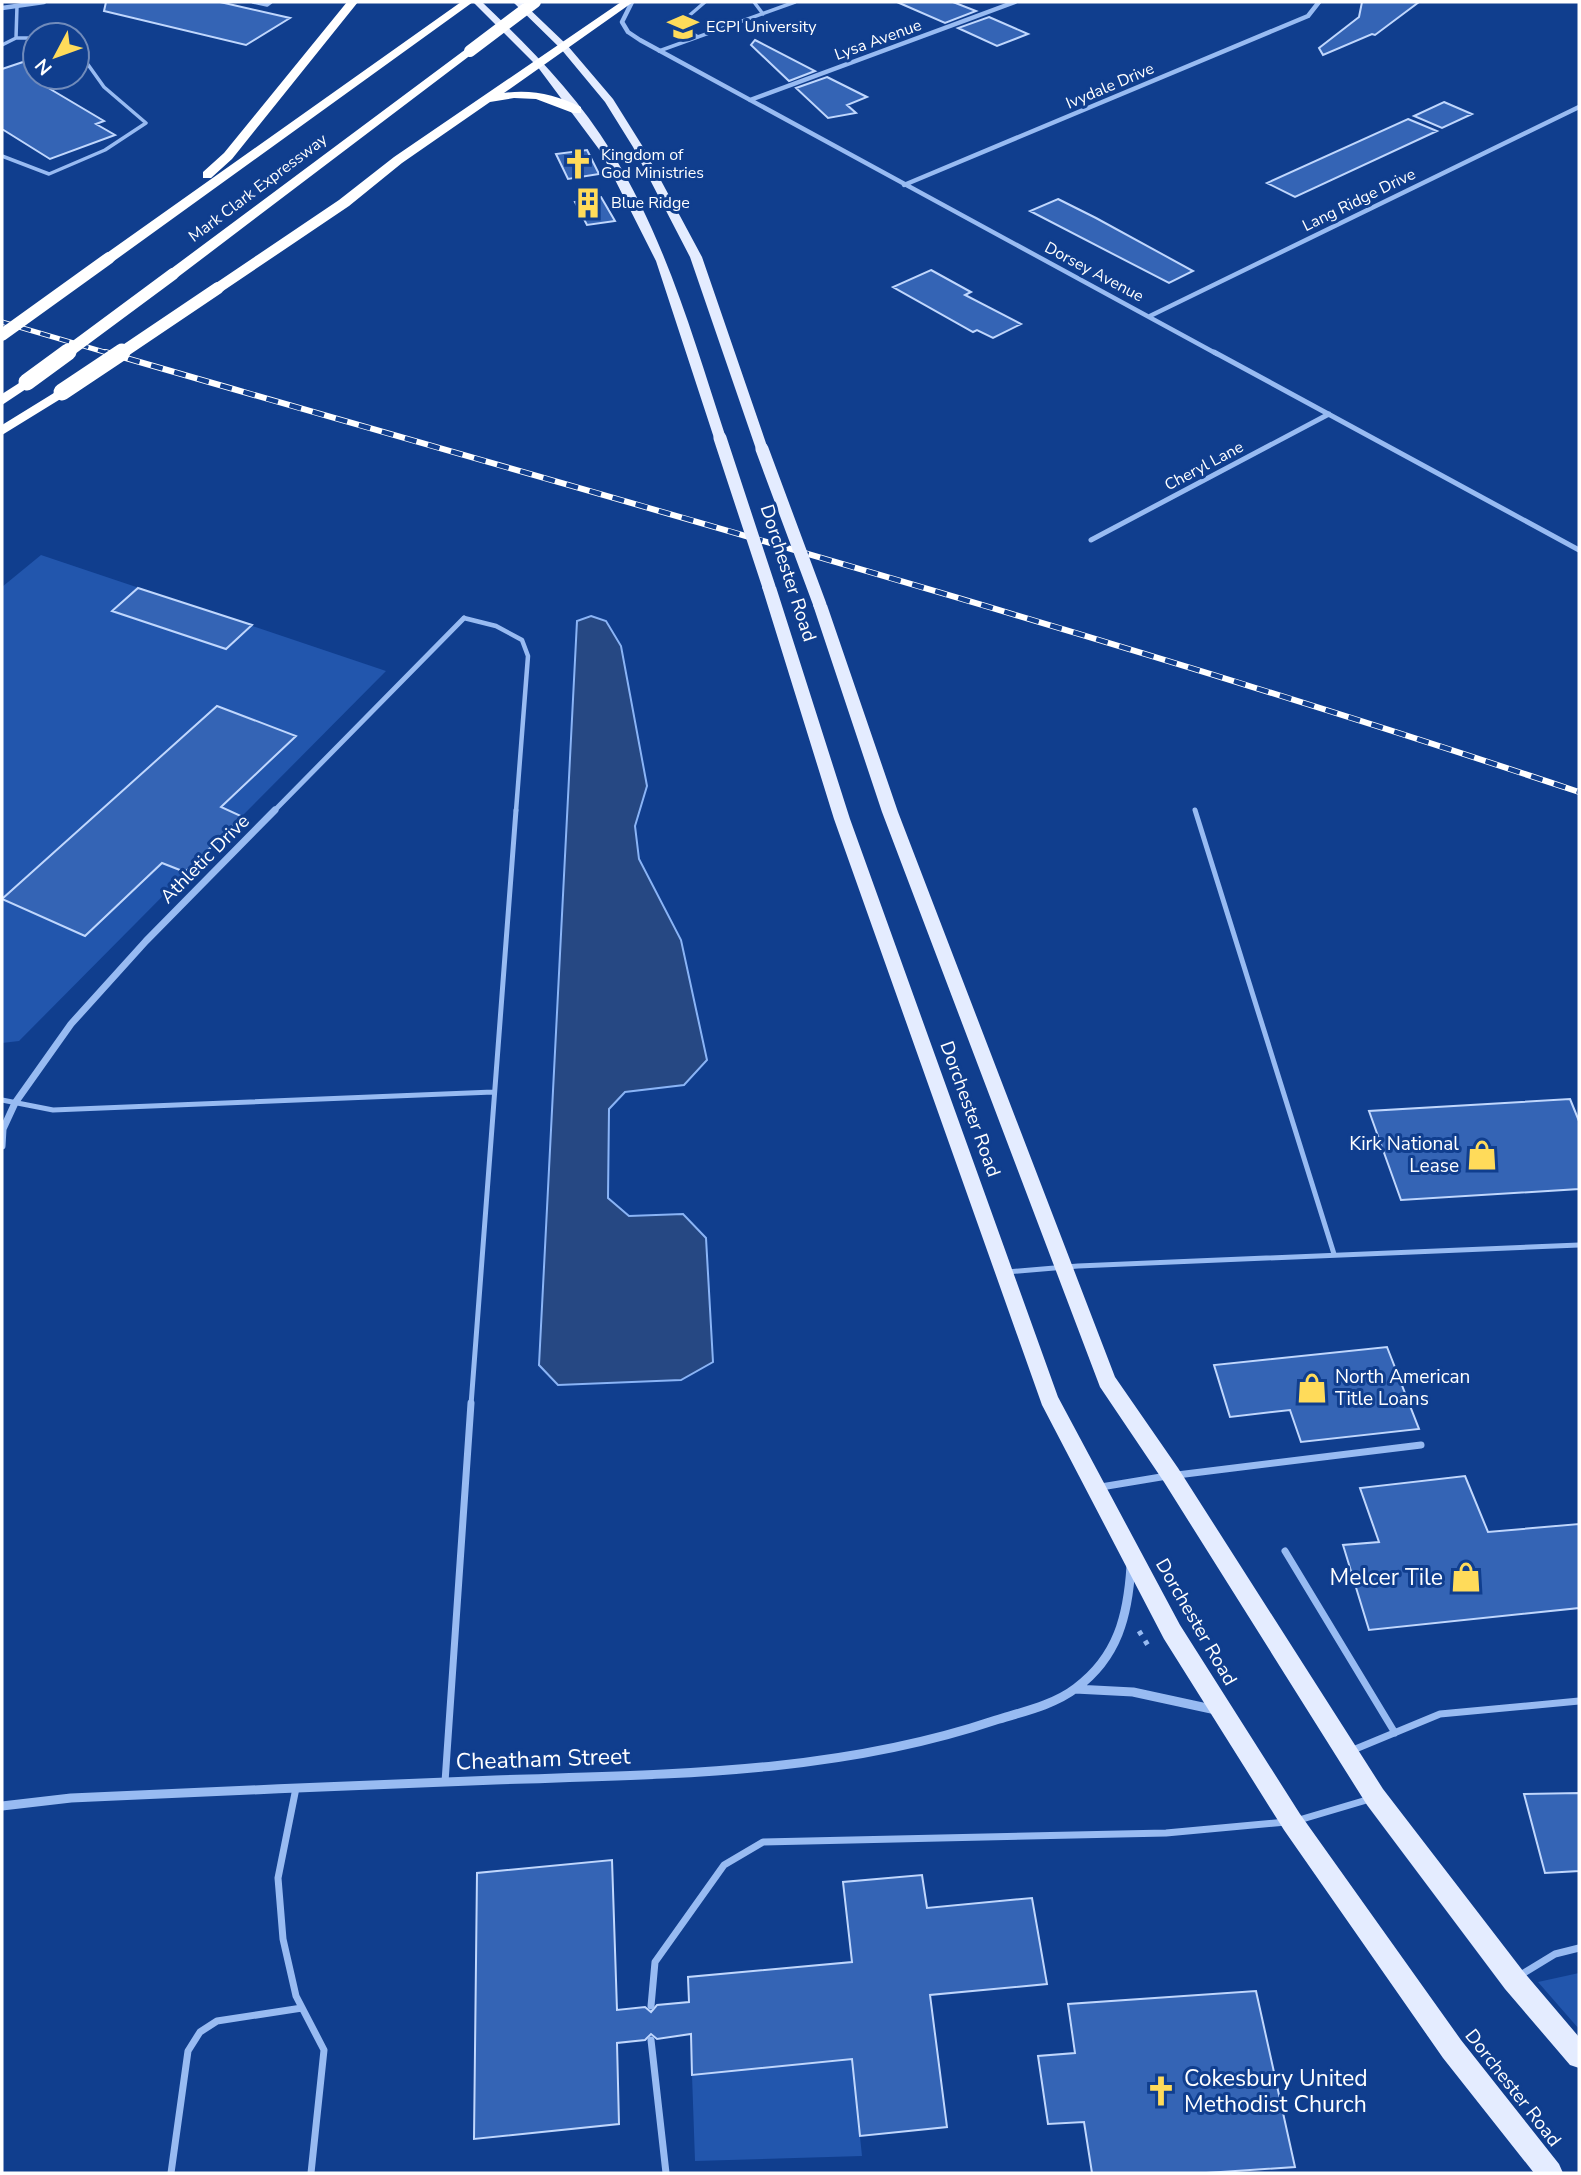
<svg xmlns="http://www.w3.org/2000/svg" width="1581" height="2175" font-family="'Nunito Sans',sans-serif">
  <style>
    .green { fill: #2256ad }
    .water { fill: #264883; stroke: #8ab4f6; stroke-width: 2 }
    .building { fill: #3464b5; stroke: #c0d7fd; stroke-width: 2 }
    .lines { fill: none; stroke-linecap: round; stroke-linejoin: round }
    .path { stroke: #98bbf2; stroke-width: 5; stroke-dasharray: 4.5 7; stroke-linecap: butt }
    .lane-far3 { stroke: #98bbf2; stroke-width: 3.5 }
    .lane-far2 { stroke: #98bbf2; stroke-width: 4.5 }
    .lane-far1 { stroke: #98bbf2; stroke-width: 5 }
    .lane { stroke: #98bbf2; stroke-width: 7 }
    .street-far3 { stroke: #98bbf2; stroke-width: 4.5 }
    .street-far2 { stroke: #98bbf2; stroke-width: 5 }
    .street-far1 { stroke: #98bbf2; stroke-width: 7 }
    .street { stroke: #98bbf2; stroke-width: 9 }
    .primary { fill: #e4ecff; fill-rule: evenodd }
    .highway { fill: #fff; fill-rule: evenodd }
    .rail-far1-casing { stroke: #fff; stroke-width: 5 }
    .rail-casing { stroke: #fff; stroke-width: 6 }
    .rail-far1 { stroke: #103e8e; stroke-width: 3.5; stroke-dasharray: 10; stroke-linecap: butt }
    .rail { stroke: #103e8e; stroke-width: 4.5; stroke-dasharray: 12; stroke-linecap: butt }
    .primary-bridge { stroke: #e4ecff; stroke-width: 13 }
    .highway-bridge-far1 { stroke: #fff; stroke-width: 12 }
    .highway-bridge { stroke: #fff; stroke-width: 17 }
    .labels { text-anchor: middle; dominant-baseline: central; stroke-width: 6; stroke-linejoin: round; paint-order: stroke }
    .far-poi-label { font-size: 16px; fill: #fff; stroke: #103e8e; text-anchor: start }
    .far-street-label { font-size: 16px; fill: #fff; stroke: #103e8e }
    .street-label { font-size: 19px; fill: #fff; stroke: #103e8e }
    .poi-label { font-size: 19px; fill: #fff; stroke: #103e8e; text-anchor: end }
    .near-poi-label { font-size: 23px; fill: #fff; stroke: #103e8e; text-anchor: end }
    .near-street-label { font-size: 23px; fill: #fff; stroke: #103e8e }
  </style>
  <rect width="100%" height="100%" fill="#103e8e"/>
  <path class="green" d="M41,555L386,671L19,1041L2,1043V587Z
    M1579,1973V2029L1538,1982Z
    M852,2059L862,2156L695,2161L692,2075Z"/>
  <path class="water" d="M591,616L606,621L621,646L647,786L635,826L639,859L681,940L707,1060L684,1085L625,1092L609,1109L608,1198L629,1216L683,1214L706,1238L713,1362L681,1380L558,1385L539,1365L577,621Z"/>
  <path class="building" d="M106,2H220L290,18L246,45L104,11Z
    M897,2H953L976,11L945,23Z
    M1362,2H1419L1375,35L1372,34L1323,55L1319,48L1359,17Z
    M989,17L1028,34L997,46L958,28Z
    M755,40L815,71L789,81L751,45Z
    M35,58V80L104,121L96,124L115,135L50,159L2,129V69Z
    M827,77L867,97L847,105L856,113L828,118L796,88Z
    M1444,102L1472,114L1442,128L1414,116Z
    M1408,119L1437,131L1295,197L1267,183Z
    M587,150L599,174L568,179L556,154Z
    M601,197L615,221L587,225L575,202Z
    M1058,199L1096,218L1193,271L1169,283L1030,211Z
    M931,270L971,292L965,295L1021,324L993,338L977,330L973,332L893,287Z
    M138,588L252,625L226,649L112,611Z
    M217,706L296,736L221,807L243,817L185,872L162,863L85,936L2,899Z
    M1570,1099L1579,1121V1189L1401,1200L1369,1111Z
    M1387,1347L1419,1429L1301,1442L1290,1410L1230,1417L1214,1365Z
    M1465,1476L1488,1532L1579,1524V1608L1369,1630L1343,1545L1379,1542L1360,1488Z
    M1579,1793V1871L1545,1873L1524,1794Z
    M612,1860L617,2010L645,2007L651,2012L657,2005L689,2002L688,1977L852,1962L843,1882L922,1875L927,1908L1032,1898L1047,1984L930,1995L947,2127L860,2136L852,2059L692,2075L691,2034L657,2039L651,2034L645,2040L617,2043L619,2124L474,2139L477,1873Z
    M1256,1991L1295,2167L1206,2173H1092L1084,2122L1048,2124L1038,2056L1075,2053L1068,2004Z"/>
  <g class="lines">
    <path class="path" d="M1139,1631L1149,1647"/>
    <path class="lane-far3" d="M253,2L267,5L271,2
      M754,2L763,14
      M698,37L685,29L684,20L705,2
      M16,38L17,6
      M2,45L16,38H35
      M659,51L795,2
      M2,156L49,174L105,150L146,123L104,87L84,59L77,56"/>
    <path class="lane-far2" d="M464,618L496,626L522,640L528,656L516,811"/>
    <path class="lane-far1" d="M1195,810L1334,1254
      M2,1100L53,1110L493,1092
      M1007,1272L1078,1266L1579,1245
      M471,1405L516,810"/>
    <path class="lane" d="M1177,1475L1421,1445
      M1101,1487L1167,1476
      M1285,1551L1395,1733
      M1353,1750L1440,1714L1579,1701
      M445,1782L471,1403
      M296,1788L278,1878L283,1939L296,1996L324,2050L311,2173
      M1299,1820L1370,1799
      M1519,1976L1555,1954L1579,1948
      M651,2006L655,1962L724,1865L763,1842L1166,1833L1286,1822
      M651,2040L666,2173
      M171,2173L188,2051L200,2032L217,2021L302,2008"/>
    <path class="street-far3" d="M632,2L622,22L628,32L640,40L1217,354
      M2,8L44,2
      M750,100L1015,2
      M904,185L1308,16L1319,2
      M1150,316L1579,107"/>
    <path class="street-far2" d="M1214,352L1579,550
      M1091,540L1329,414
      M274,811L464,618"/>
    <path class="street-far1" d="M2,1146L3,1129L15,1103L71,1024L146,941L275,810"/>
    <path class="street" d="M1075,1689L1133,1692L1216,1710
      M2,1806L71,1798C212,1792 354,1785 495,1780C664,1774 833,1775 996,1720C1022,1712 1054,1705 1076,1688C1118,1657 1128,1615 1131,1566"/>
    <path class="primary" d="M473,2H482C529,47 577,95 611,151C666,240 694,340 726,438L724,441L720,442L714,438L656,261L601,152L537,66Z
      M513,2H522L567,45L613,99L643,147L702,257L768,449L766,452L762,453L756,449L690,257L633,147L605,102L561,49Z
      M769,583L776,587L850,819L1058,1397L1180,1625L1300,1814L1461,2040L1559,2164L1563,2173H1534L1443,2058L1284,1830L1164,1639L1042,1405L834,819L762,587Z
      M820,601L827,605L898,812L1115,1377L1178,1468L1383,1789L1523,1971L1579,2037V2068L1570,2065L1505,1989L1367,1805L1164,1482L1100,1387L882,812L813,605Z"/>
    <path class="highway" d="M347,2H358L232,159L211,178H203V172L224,153Z
      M461,2H473L114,261H104V255Z
      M621,2H633L504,93C532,89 556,95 581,107V113H573L536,99L514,98L490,102L402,163L349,206L223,291H213V285L339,200L394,157Z
      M466,49L476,51L178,277H168V271Z
      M27,378L34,382L32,385L2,405V394Z
      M62,388L67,389L69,392L67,395L2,435V425Z"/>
    <g class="rail-far1-casing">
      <path id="rail-far1" d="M2,322L111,354"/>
    </g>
    <g class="rail-casing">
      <path id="rail" d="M105,352C598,495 1092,629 1579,792"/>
    </g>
    <use href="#rail-far1" class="rail-far1"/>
    <use href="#rail" class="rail"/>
    <path class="primary-bridge" d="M720,438L769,587
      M762,449L820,605"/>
    <path class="highway-bridge-far1" d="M470,51L535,2
      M2,335L109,258
      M65,354L173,274
      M120,354L218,288"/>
    <path class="highway-bridge" d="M27,382L68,352
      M62,392L122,352"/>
  </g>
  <defs>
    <g id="university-bare" transform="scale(2.415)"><path d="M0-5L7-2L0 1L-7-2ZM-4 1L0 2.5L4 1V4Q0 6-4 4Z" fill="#ffdb5a" stroke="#103e8e" stroke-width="2.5" paint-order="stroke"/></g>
    <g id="church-bare" transform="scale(2.415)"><path d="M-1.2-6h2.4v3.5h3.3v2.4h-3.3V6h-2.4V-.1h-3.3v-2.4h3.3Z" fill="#ffdb5a" stroke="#103e8e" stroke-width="2.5" paint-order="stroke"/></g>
    <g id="building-bare" transform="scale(2.415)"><path d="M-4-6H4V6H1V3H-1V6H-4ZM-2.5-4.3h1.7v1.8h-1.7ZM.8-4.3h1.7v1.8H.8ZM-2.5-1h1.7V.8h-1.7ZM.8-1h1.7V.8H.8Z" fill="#ffdb5a" stroke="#103e8e" stroke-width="2.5" paint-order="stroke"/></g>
    <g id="shop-bare" transform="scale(2.415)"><path d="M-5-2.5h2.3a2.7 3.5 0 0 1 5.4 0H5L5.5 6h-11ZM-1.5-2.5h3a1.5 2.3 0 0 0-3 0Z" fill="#ffdb5a" stroke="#103e8e" stroke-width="2.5" paint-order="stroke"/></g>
  </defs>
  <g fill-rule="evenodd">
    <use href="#university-bare" x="683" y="27"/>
    <use href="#church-bare" x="578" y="164"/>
    <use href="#building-bare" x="588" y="203"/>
    <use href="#shop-bare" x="1482" y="1155"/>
    <use href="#shop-bare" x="1312" y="1388"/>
    <use href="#shop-bare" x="1466" y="1577"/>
    <use href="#church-bare" x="1161" y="2091"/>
  </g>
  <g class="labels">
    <g class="far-poi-label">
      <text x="706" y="27">ECPI University</text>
      <text x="601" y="155">Kingdom of<tspan x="601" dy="18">God Ministries</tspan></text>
      <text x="611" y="203">Blue Ridge</text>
    </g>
    <g class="far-street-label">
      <text transform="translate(878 40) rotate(-20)">Lysa Avenue</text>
      <text transform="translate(1110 86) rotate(-23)">Ivydale Drive</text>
      <text transform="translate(258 188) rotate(-37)">Mark Clark Expressway</text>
      <text transform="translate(1359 200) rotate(-26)">Lang Ridge Drive</text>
      <text transform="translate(1094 272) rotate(28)">Dorsey Avenue</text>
      <text transform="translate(1204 466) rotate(-28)">Cheryl Lane</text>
    </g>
    <g class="street-label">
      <text transform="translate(788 573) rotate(72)">Dorchester Road</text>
      <text transform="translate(205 859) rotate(-45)">Athletic Drive</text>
      <text transform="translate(970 1109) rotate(70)">Dorchester Road</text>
      <text transform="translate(1196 1622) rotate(60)">Dorchester Road</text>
      <text transform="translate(1513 2088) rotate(52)">Dorchester Road</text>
    </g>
    <g class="poi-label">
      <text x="1459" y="1144">Kirk National<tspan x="1459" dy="22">Lease</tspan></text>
      <text x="1335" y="1377" text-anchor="start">North American<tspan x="1335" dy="22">Title Loans</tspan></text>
    </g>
    <g class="near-poi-label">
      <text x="1443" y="1577">Melcer Tile</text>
      <text x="1184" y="2078" text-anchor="start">Cokesbury United<tspan x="1184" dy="26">Methodist Church</tspan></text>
    </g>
    <g class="near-street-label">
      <text transform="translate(543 1759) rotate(-2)">Cheatham Street</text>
    </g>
  </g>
  <rect width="1581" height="2175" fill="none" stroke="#ffffff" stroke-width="7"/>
  <g transform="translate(56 56) rotate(229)"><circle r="33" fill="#103e8e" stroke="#708bbb" stroke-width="2"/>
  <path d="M0-5L12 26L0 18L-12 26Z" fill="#ffdb5a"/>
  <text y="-10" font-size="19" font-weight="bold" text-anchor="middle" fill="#ffffff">N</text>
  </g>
</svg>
